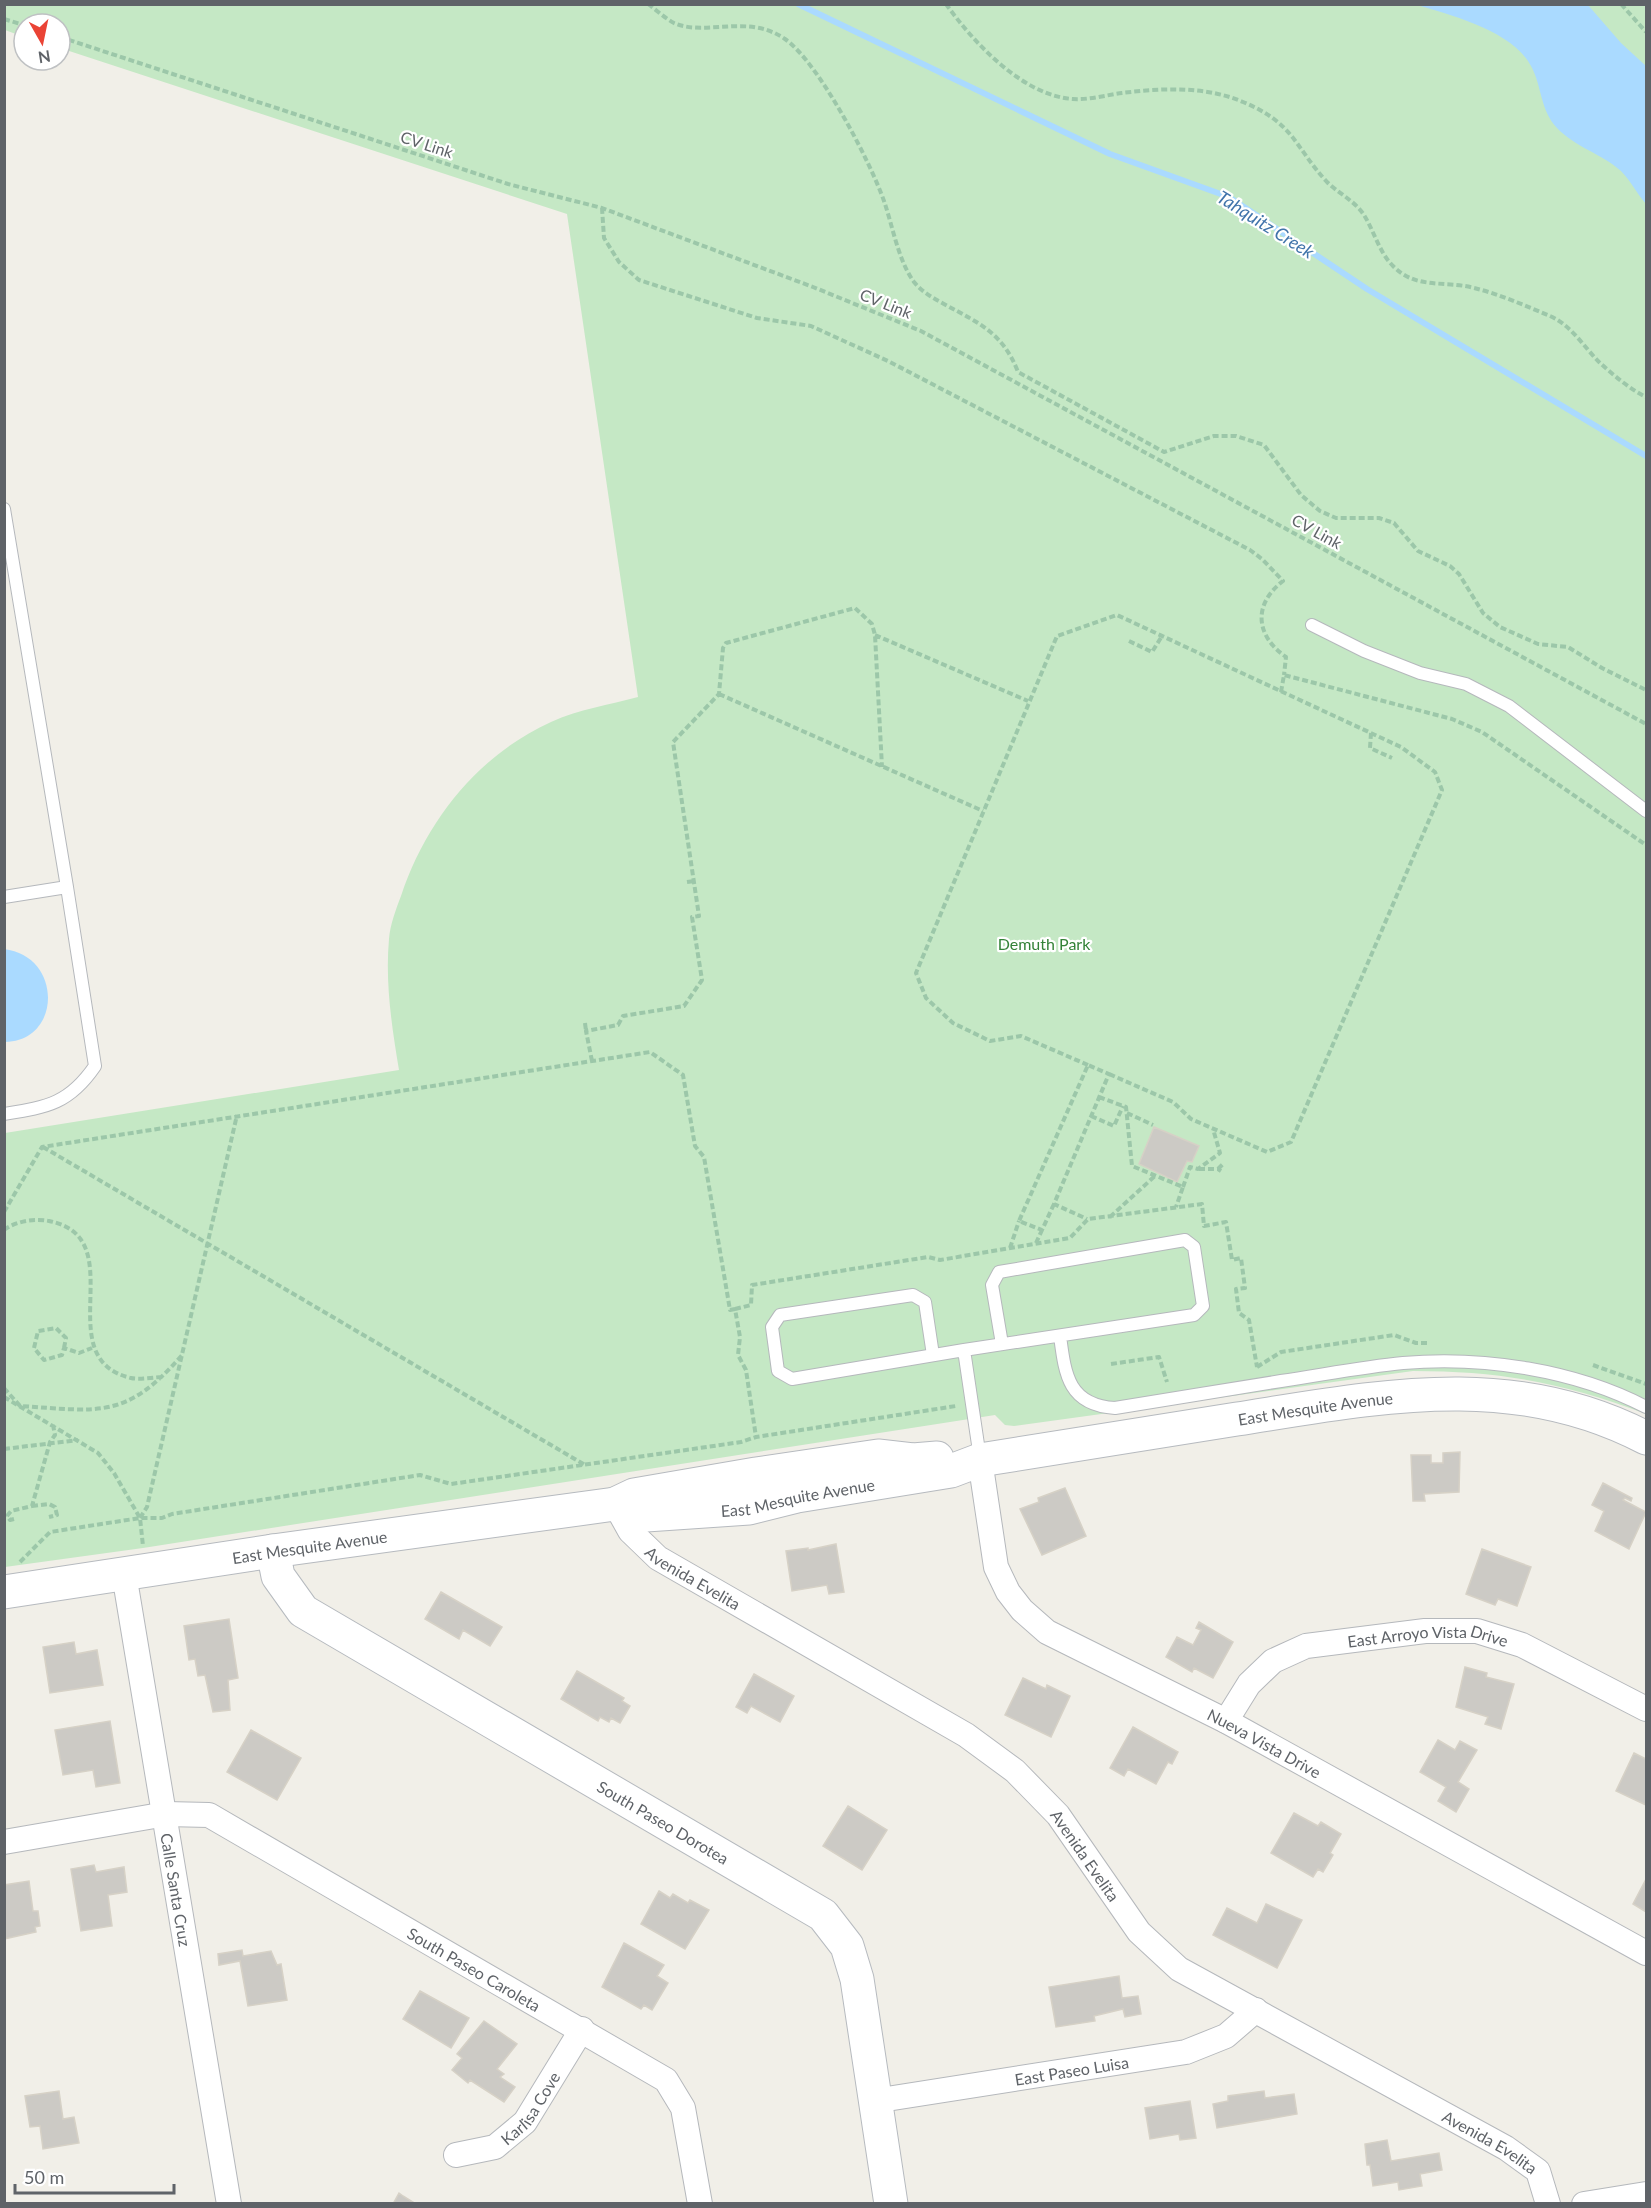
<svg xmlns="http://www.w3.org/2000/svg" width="1651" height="2208" font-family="Lato,sans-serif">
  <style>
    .green { fill: #c5e8c5 }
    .water { fill: #aadaff }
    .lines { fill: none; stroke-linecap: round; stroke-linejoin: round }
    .stream { stroke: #aadaff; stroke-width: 6 }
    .building { fill: #cccac5; stroke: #d6d1c6; stroke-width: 1.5 }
    .lane-casing { stroke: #b5b8bc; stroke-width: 14 }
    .street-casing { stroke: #b5b8bc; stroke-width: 26 }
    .secondary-casing { stroke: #b6babf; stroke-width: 35 }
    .path { stroke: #9cc7a9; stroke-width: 4; stroke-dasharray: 6 3; stroke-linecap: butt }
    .lane { stroke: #fff; stroke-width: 12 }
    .street { stroke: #fff; stroke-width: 24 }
    .secondary { stroke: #fff; stroke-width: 33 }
    .labels { text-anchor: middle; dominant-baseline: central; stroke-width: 4.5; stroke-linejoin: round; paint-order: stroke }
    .street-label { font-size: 16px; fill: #5f6368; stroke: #fff }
    .park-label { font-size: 16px; fill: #348238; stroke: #fff }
    .water-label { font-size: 18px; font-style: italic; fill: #4174aa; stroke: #fff }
  </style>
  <rect width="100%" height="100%" fill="#f1efe8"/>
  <path class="green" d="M5,4L1646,5V1414C1564,1383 1501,1371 1413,1371L1014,1426L1005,1425L995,1415L143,1548L5,1567V1133L399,1070C392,1028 385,983 389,939C390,925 396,909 401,896C426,821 478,755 551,722C579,709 609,705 638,697L567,214L60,48V24H24V37L5,30Z"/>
  <path class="water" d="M1417,5H1588L1621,43L1646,66V204C1637,194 1631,181 1621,171C1602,154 1575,147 1557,128C1540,110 1542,86 1531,66C1513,31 1451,15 1417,5Z
    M4,949C63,956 62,1041 5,1042Z"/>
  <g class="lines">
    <path class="stream" d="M798,4L1110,154L1229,197L1367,289L1646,456"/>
  </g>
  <path class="building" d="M1154,1127L1199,1146L1192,1162L1187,1161L1177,1182L1139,1164Z
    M1460,1452L1459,1492L1424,1494L1425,1501H1413L1411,1455H1431V1463H1443V1453Z
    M1603,1483L1632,1498L1631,1501L1625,1498L1623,1500L1646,1512L1629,1549L1595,1531L1604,1511L1592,1505Z
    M1065,1488L1086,1536L1042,1555L1020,1509L1039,1502L1038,1498Z
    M836,1544L844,1592L829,1594L827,1585L792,1591L786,1551L808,1548V1550Z
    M1482,1549L1531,1567L1517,1606L1498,1599L1495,1605L1466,1594Z
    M441,1592L502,1627L490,1646L463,1630L459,1639L425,1619Z
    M229,1619L238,1678L228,1680L230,1710L213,1712L205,1675L198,1676L195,1659L189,1660L184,1626Z
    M1199,1622L1233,1642L1213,1678L1194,1668L1192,1672L1166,1657L1177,1637L1193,1645L1201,1630L1196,1628Z
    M74,1642L76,1654L97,1650L103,1685L50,1693L43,1647Z
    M1465,1667L1487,1673L1486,1677L1514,1684L1501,1729L1485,1724L1488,1717L1456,1707Z
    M577,1671L624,1698L622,1701L630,1706L620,1723L611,1718L609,1722L600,1717L598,1721L561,1699Z
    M754,1674L794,1696L780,1722L751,1706L747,1713L736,1707Z
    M1023,1678L1046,1689L1047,1685L1070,1696L1051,1737L1005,1715Z
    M110,1721L120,1783L96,1787L93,1770L63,1775L55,1730Z
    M1133,1727L1178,1752L1172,1764L1168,1762L1156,1784L1128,1769L1124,1776L1110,1768Z
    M251,1730L301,1758L277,1800L227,1772Z
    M1438,1740L1455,1750L1460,1741L1477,1750L1458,1782L1469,1789L1456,1812L1438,1801L1446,1787L1420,1772Z
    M1634,1753L1646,1759V1805L1616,1791Z
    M848,1806L887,1830L862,1870L823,1846Z
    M1294,1813L1318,1826L1321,1822L1341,1834L1330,1853L1333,1855L1323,1872L1318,1869L1313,1877L1271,1853Z
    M94,1865L96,1872L124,1867L127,1892L108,1895L112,1926L81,1931L71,1869Z
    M1646,1879V1912L1633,1904Z
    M29,1881L33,1911H38L40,1926L35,1927L36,1932L4,1939V1885Z
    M659,1891L670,1898L673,1894L688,1903L690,1900L709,1910L685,1949L641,1924Z
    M1266,1904L1302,1920L1277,1968L1213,1935L1227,1908L1257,1923Z
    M624,1943L664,1965L657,1976L668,1983L652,2010L644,2005L641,2009L602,1987Z
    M242,1950L243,1956L271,1951L277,1965L281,1964L287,2000L248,2006L240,1961L219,1965L218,1954Z
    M1119,1976L1122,1998L1138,1996L1141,2014L1125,2017L1123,2009L1094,2016L1095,2021L1056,2027L1049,1987Z
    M420,1991L469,2018L451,2048L403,2019Z
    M484,2021L517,2044L497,2069L504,2074L500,2077L515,2087L504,2102L470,2080L468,2083L452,2070L462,2058L457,2054Z
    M59,2091L63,2119L74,2117L79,2143L43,2149L40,2126L30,2127L25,2096Z
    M1264,2091L1265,2098L1294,2094L1297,2114L1217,2128L1213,2104L1228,2101V2096Z
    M1190,2101L1196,2138L1180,2140L1179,2134L1150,2139L1145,2108Z
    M1387,2140L1391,2161L1439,2153L1442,2170L1420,2174L1422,2186L1399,2190L1398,2182L1373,2186L1370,2165H1367L1365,2144Z
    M399,2193L403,2196L416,2204H393Z"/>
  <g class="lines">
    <g class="lane-casing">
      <path id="lane" d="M4,509L67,887
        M1312,625L1364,651L1420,673L1466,684L1509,706L1646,811
        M4,897L67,887L95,1066C69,1104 47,1107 4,1114
        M1060,1336C1065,1374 1068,1405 1115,1408C1170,1399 1226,1390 1281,1381C1322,1375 1362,1367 1403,1363C1483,1356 1575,1370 1646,1407
        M933,1355L925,1302L913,1295L780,1315L772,1327L778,1371L792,1379L964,1350
        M980,1458L964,1350L1194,1315L1203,1306L1194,1247L1185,1240L999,1272L992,1285L1002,1344"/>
    </g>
    <g class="street-casing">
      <g id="street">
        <path id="s1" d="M980,1460L996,1567L1008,1592L1022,1610L1047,1632L1226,1721L1646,1953"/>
        <path id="s2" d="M615,1504L630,1531L658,1558L966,1735L1015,1771L1058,1815L1139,1932L1179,1969L1506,2148L1538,2171L1548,2204"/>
        <path id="s3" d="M124,1574L229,2204"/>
        <path id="s4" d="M1226,1721L1249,1684L1273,1661L1306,1646L1425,1631H1477L1522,1645L1646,1709"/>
        <path id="s5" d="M4,1842L166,1814L209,1815L666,2080L683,2108L700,2204"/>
        <path id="s6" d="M874,2101L1186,2052L1226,2036L1256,2010"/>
        <path id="s7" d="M456,2155L495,2147L525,2122L582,2029"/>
        <path d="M1584,2204L1646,2194"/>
      </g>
    </g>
    <g class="secondary-casing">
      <g id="secondary">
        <path id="s8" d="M615,1504L646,1515L749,1508L797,1496L951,1471L980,1460C1066,1446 1151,1433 1237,1419C1378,1397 1512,1368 1646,1438"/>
        <path id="s9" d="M273,1551L278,1576L303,1611L823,1915L847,1946L857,1979L891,2204"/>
        <path id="s10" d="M4,1592L273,1551L615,1504L634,1495L756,1474L878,1456L913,1460L937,1458"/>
      </g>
    </g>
    <path class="path" d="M648,4C656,10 665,18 674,23C705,37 748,13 785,39C819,63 870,161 884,201C893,227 898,260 914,282C922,292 933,298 944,304C979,323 1003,333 1018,372L1164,452L1214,436H1236L1264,445L1301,495L1320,511L1336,518H1379L1394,523L1418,551L1450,566L1459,574L1483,613L1500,627L1538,644L1568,647L1602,668L1646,690
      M946,4C973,42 1023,96 1073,99C1089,100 1107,95 1122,93C1162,88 1206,86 1243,102C1294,123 1294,146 1327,182C1338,193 1355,201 1364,215C1374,231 1379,252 1393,266C1416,290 1445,280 1474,288C1499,294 1526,306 1550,316C1571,325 1584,347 1599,362C1613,375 1630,389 1646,397
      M1621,4L1646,32
      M4,19L24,25
      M60,37L508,184L602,208L813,287L921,331L1646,724
      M602,208L604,238L619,262L639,280L757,318L811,326L888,361L1250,550L1262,559L1283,581C1252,605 1256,636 1286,657L1284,675
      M875,635L1028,701
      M1129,641L1152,652L1162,636
      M1281,692L1284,675L1452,719L1482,732L1646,845
      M719,694L983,811
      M1371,733L1370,748L1392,758
      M687,882L694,881
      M585,1023L586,1031
      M592,1061L586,1031L618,1025L623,1016L684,1006L702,980L692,917L699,916L673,742L719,694L723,648L726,643L855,608L872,624L875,635L882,767
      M1088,1065L1021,1036L990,1041L953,1023L926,998L916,973L1057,636L1117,615L1401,747L1435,772L1442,790L1291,1142L1267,1152L1191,1119L1173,1102L1109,1074
      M1099,1097L1126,1107L1132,1166L1183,1187L1176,1207
      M1127,1113L1153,1125
      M1091,1116L1114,1126L1123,1106
      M43,1147L585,1465
      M1199,1169H1218L1221,1171
      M1218,1169L1223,1164
      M1183,1187L1190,1167L1198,1169L1220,1153L1213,1129
      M1054,1204L1042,1230L1019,1221L1088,1065L1109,1074L1054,1204L1087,1219
      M4,1212L42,1147L650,1052L683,1075L695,1146L704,1157L730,1310L735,1309L740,1337L738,1355L746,1370L756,1437
      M1110,1217L1156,1175
      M4,1230C16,1221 35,1218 49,1221C135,1238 46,1358 131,1378C140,1380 154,1377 163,1377
      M1036,1243L1042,1230
      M1010,1248L1019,1221
      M735,1309L751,1305L752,1285L928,1257L940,1260L1070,1238L1088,1219L1202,1204L1204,1226L1226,1222L1232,1260L1241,1258L1245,1288L1236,1289L1239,1313L1249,1320L1257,1367
      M64,1348L66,1338L56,1328L38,1331L34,1348L44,1360L62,1355L64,1348L79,1353L92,1348
      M1111,1364L1159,1357L1167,1382
      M1593,1365L1646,1384
      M1257,1367L1281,1352L1394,1335L1416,1343H1428
      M4,1388L20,1406C100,1411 126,1420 183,1354
      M4,1397L98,1453L114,1473L140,1518L143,1546
      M4,1449L78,1440
      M32,1506L49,1504L55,1507L57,1515L49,1517
      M140,1518L147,1507L237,1115
      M14,1519L10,1520L7,1516L11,1511L32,1506L50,1442L55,1435L53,1425
      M20,1562L50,1532L140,1518H162L172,1514L420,1475L451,1484L741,1442L756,1437L956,1406"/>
    <use href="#lane" class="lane"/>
    <use href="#street" class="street"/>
    <use href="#secondary" class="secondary"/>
  </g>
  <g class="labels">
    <g class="street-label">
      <text transform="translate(427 144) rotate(18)">CV Link</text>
      <text transform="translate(886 303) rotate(22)">CV Link</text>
      <text transform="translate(1317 531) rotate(29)">CV Link</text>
      <text stroke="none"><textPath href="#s8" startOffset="712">East Mesquite Avenue</textPath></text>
      <text stroke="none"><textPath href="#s8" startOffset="186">East Mesquite Avenue</textPath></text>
      <text stroke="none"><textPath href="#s10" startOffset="309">East Mesquite Avenue</textPath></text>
      <text stroke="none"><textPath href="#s2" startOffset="110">Avenida Evelita</textPath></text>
      <text stroke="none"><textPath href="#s4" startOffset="236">East Arroyo Vista Drive</textPath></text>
      <text stroke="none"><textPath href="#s1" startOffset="436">Nueva Vista Drive</textPath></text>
      <text stroke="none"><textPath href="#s9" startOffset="486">South Paseo Dorotea</textPath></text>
      <text stroke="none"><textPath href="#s2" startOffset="596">Avenida Evelita</textPath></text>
      <text stroke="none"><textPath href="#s3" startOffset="320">Calle Santa Cruz</textPath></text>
      <text stroke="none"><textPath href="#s5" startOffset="514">South Paseo Caroleta</textPath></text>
      <text stroke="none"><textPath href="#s6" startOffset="200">East Paseo Luisa</textPath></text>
      <text stroke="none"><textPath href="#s7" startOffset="93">Karlisa Cove</textPath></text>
      <text stroke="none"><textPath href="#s2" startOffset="1100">Avenida Evelita</textPath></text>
    </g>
    <g class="park-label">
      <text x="1044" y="943">Demuth Park</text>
    </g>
    <g class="water-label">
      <text transform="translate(1266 224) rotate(32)">Tahquitz Creek</text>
    </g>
  </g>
  <rect width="1651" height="2208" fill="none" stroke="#5f6368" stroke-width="12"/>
  <g transform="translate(42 42) rotate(171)"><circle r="28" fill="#ffffff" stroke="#bfc1c3" stroke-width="1.5"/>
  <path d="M0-4.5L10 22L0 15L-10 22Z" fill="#ea4335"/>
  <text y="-9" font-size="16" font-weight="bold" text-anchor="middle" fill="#5f6368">N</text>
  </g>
  <path d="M15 2184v9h159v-9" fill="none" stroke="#5f6368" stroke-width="3"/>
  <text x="24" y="2184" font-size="18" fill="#5f6368" stroke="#ffffff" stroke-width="4.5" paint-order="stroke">50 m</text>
</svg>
